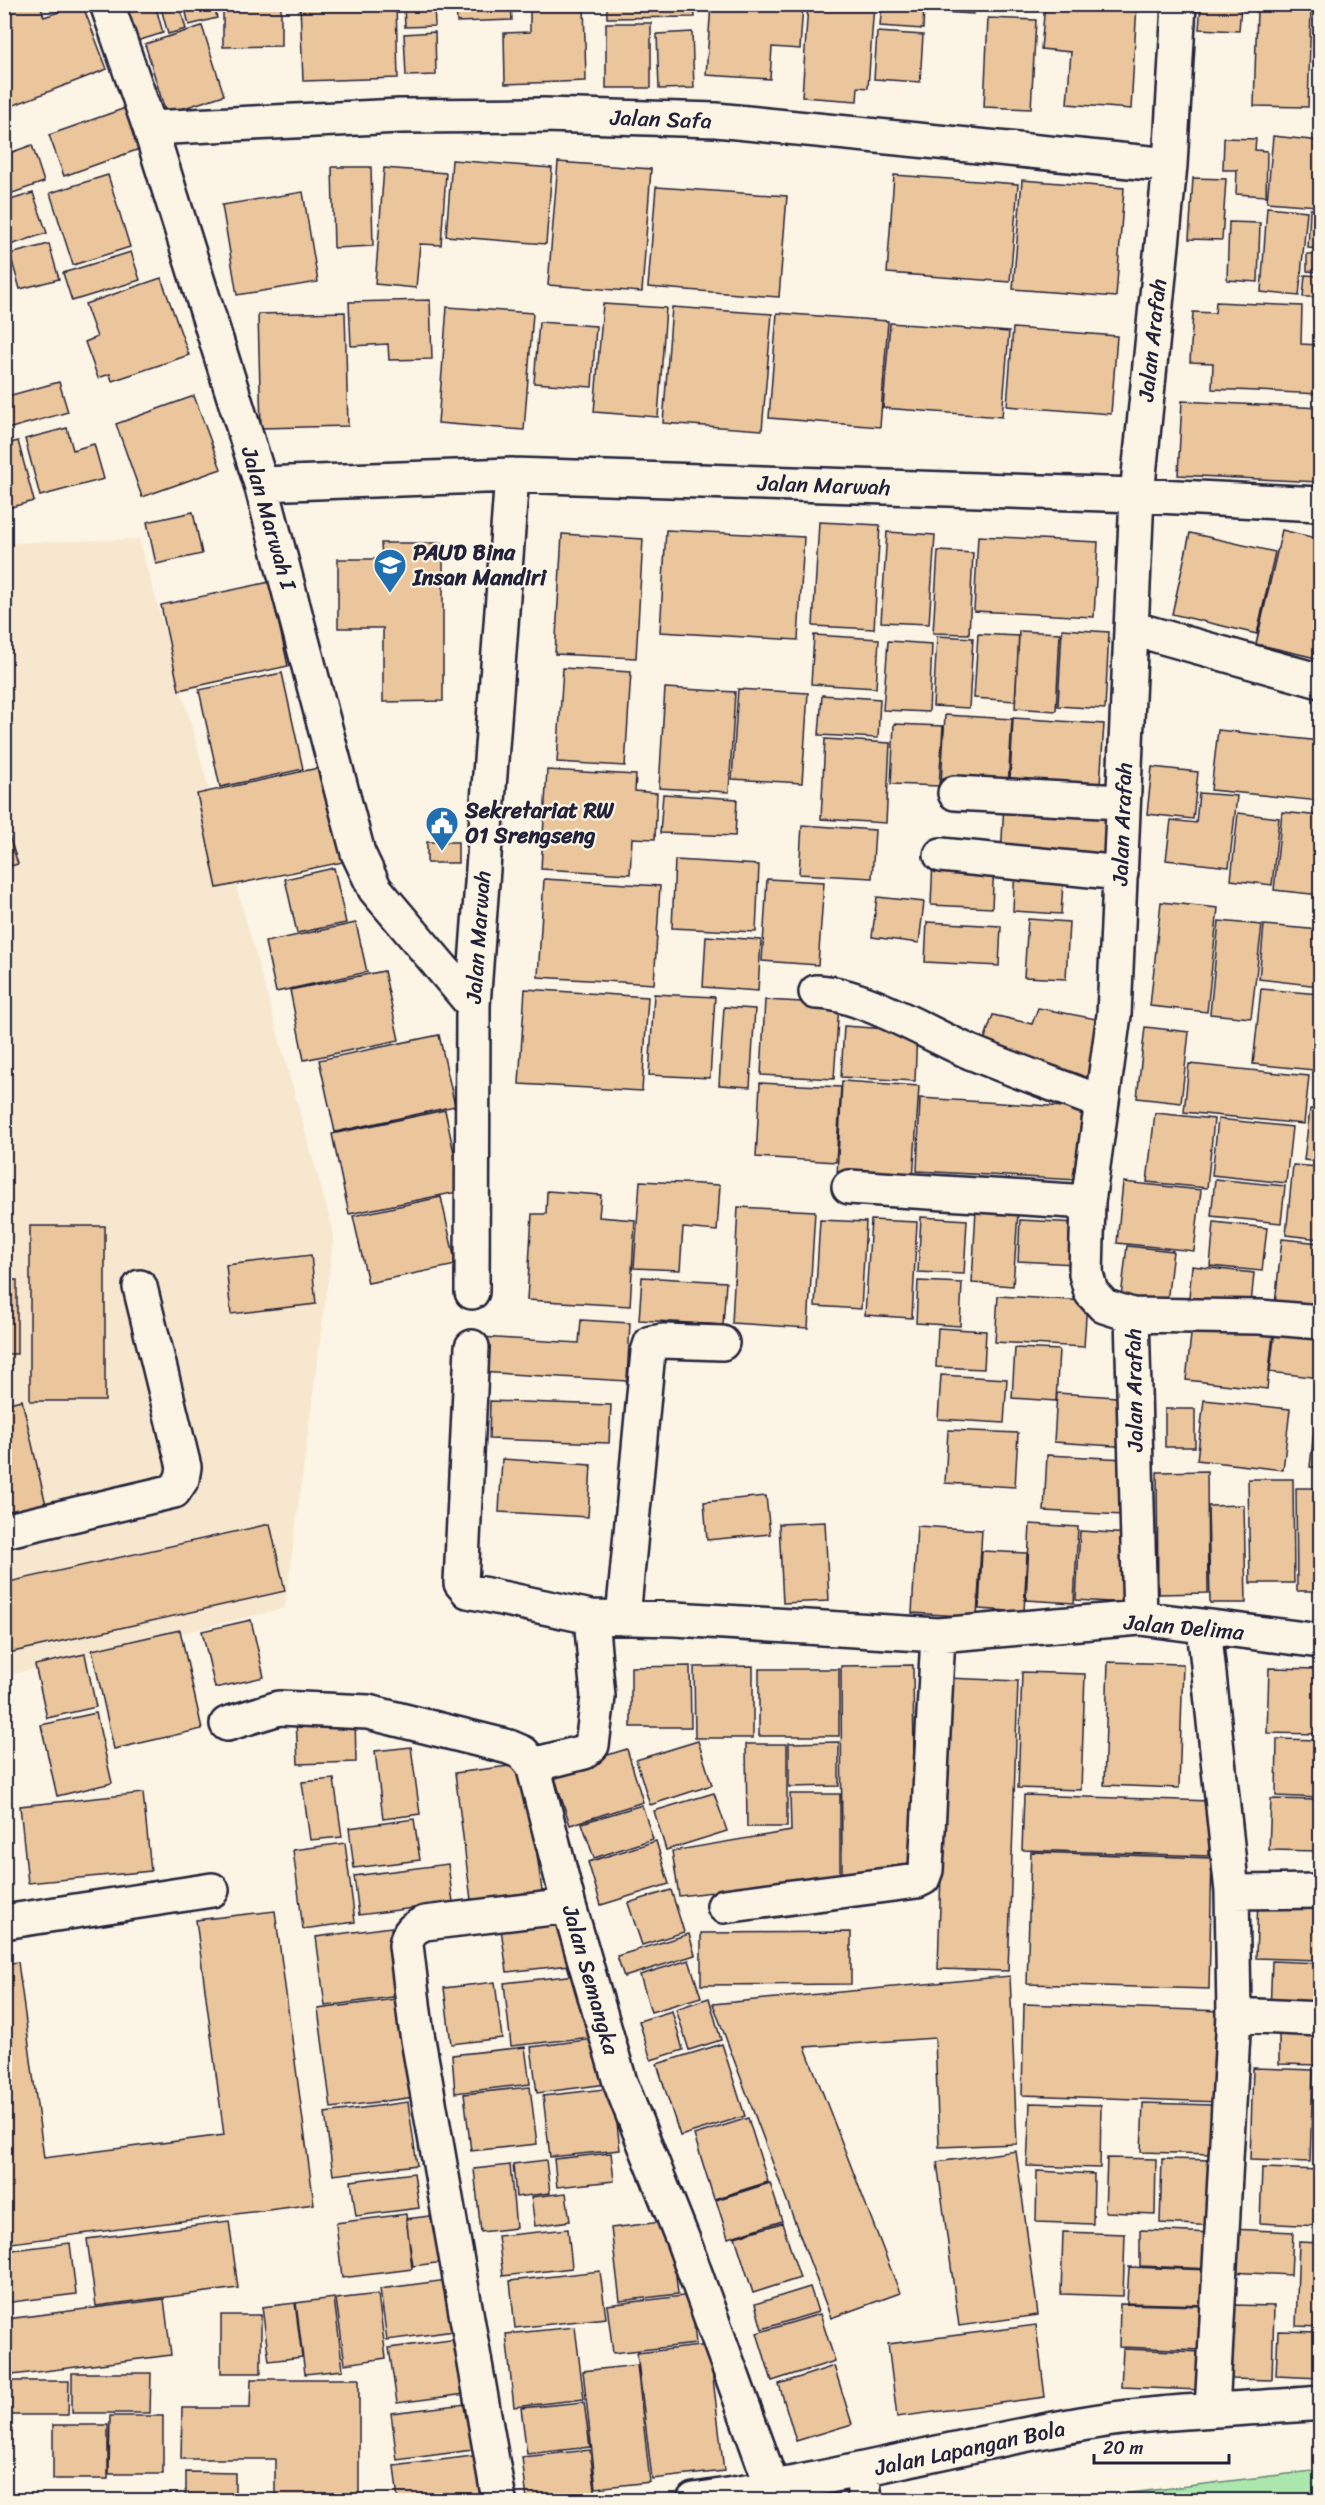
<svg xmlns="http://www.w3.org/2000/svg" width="1325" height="2505" font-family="Sriracha,sans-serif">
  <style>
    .built { fill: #f7e7cf }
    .green { fill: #abe7ad; stroke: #668474; stroke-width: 1.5 }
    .building { fill: #ebc59b; stroke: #22223b; stroke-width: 1.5 }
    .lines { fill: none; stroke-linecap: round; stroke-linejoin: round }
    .minor-casing { stroke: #22223b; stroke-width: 38 }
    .minor { stroke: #fcf5e5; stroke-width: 33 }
    .labels { text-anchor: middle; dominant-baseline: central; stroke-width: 4.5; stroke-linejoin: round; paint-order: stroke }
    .street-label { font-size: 22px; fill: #22223b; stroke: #fcf5e5 }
    .poi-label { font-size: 22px; font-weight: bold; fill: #22223b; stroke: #fcf5e5; text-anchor: start }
  </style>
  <rect width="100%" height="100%" fill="#fcf5e5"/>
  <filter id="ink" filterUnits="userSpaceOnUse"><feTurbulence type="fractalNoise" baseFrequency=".0167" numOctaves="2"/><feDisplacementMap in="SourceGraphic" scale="12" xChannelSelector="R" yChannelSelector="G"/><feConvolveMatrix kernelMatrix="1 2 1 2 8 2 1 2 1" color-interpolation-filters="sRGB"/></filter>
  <g filter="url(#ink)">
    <path class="built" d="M139,539L334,1234L285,1608L5,1676L4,543Z"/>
    <path class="green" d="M1320,2470V2500H1072Z"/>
    <path class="building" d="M4,4H40L44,17L82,4L107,69L4,109Z
      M126,4H155L163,33L137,41Z
      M160,4H179L186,29L168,34Z
      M184,4H214L217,18L189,25Z
      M300,4H396L398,78L303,81Z
      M404,4H434L435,26L405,27Z
      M456,4H511L512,20L457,22Z
      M530,4H584L586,81L505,84L504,33L530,32Z
      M607,4H694L695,17L607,18Z
      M711,4H803L800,49L772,47L770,79L706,75Z
      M808,4H874L868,88L858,87L857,101L802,97Z
      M882,4H924L923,29L880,26Z
      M928,4H974L973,14L927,11Z
      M1045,4H1137L1131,109L1067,104L1071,52L1041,49Z
      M1201,4H1241L1239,31L1199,29Z
      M281,5V46L223,47V6Z
      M1257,9L1311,11L1308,107L1254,106Z
      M988,18L1036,20L1031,109L984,107Z
      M606,23H651V88H606Z
      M202,26L224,95L166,114L145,44Z
      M435,32L436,75L406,76L404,34Z
      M692,32L694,88L659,89L657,34Z
      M877,32L923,35L920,82L874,79Z
      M134,105L148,146L64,176L49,135Z
      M1273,136L1320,141L1317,206L1267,202Z
      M1224,138L1256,139L1255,150L1267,151L1266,196L1236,194L1237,170H1223Z
      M32,145L44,182L4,196V155Z
      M452,160L552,168L546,244L446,236Z
      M558,162L651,169L642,292L548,285Z
      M332,167H371L373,246L334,248Z
      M384,168L446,173L441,245L420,244L416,288L375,284Z
      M108,175L130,247L73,265L50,193Z
      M894,175L1018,184L1010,282L887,273Z
      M1193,178L1226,179L1222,240L1189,239Z
      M1022,180L1124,188L1116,297L1013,289Z
      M656,187L787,196L779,297L648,287Z
      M303,192L318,282L237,295L222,205Z
      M33,193L47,233L4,247V202Z
      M1267,207L1307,211L1299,296L1261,292Z
      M1310,209L1320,210V249L1308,248Z
      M1229,222L1260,223L1258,282L1227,280Z
      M49,244L59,279L20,289L10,254Z
      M131,252L140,280L72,301L63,273Z
      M1307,254H1320V272L1307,271Z
      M1305,275L1320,276V297H1303Z
      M161,278L189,355L112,381L110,374L98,378L85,342L97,337L85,304Z
      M430,300L432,359L389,360L388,344L351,346L349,302Z
      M1216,302L1302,306L1301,344L1320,345V394L1212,389L1213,363L1190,362L1193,312L1215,313Z
      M603,304L666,308L658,417L594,412Z
      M447,307L533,313L524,430L438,423Z
      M672,307L772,314L762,430L663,423Z
      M345,312L348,426L261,428L258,314Z
      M777,313L888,321L880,427L769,418Z
      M539,322L596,326L592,387L534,383Z
      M890,323L1009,332L1002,417L883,408Z
      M1013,328L1117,336L1111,414L1007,406Z
      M59,382L68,412L4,430V397Z
      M194,396L221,469L142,497L116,424Z
      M1182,401L1320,408V482L1178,475Z
      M67,428L73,450L94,444L104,479L40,496L25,439Z
      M18,441L34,501L4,509V445Z
      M193,512L202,554L156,564L147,522Z
      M819,522L880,525L874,629L813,626Z
      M666,530L804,537L798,640L660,632Z
      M1282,530L1320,539V659L1256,644Z
      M887,532L935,535L929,624L881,622Z
      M1190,533L1275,552L1257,634L1172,614Z
      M562,534L643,539L636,658L555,654Z
      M978,536L1098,542L1094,617L974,611Z
      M381,543H443V701L383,702V628H338V559H382Z
      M938,551L973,553L969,634L933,633Z
      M270,582L288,666L179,690L161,605Z
      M1062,629L1109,632L1105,709L1058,706Z
      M1019,631L1060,633L1056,711L1015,708Z
      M978,634L1019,636L1015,701L974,698Z
      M814,635L879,639L876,688L811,684Z
      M937,636L973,638L969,708L933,706Z
      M888,641L932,644L929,712L883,710Z
      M563,668L631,672L625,766L557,762Z
      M282,673L303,769L220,787L199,690Z
      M665,688L735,692L729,792L659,788Z
      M738,689L808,693L802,783L732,779Z
      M822,695L880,699L878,738L819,735Z
      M945,715L1012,719L1008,787L941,783Z
      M1013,718L1104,724L1100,785L1010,780Z
      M894,724L943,726L939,786L891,784Z
      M1218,730L1320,741V801L1211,790Z
      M825,739L890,743L886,823L821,819Z
      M323,767L343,862L217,888L197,794Z
      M1152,767L1198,772L1193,819L1147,814Z
      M547,770L636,775L635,791L657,793L655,839L632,838L630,874L541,869Z
      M1199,793L1237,796L1229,867L1166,860L1171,820L1196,823Z
      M663,794L737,799L735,836L660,833Z
      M1004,803L1109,809L1106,862L1001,856Z
      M1282,812L1320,816V895L1274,890Z
      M1238,813L1279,818L1272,885L1231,880Z
      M4,820L18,864L4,868Z
      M802,825L875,830L872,878L799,874Z
      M427,842H458V863H427Z
      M933,859L994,862L992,908L931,905Z
      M675,860L759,865L756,932L672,928Z
      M1015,865L1064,868L1061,914L1013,911Z
      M334,868L346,923L297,933L285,879Z
      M544,879L660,886L654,984L538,977Z
      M767,879L824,882L818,965L762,961Z
      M877,897L924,902L919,943L872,937Z
      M1161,902L1218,908L1207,1012L1150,1006Z
      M1028,919L1069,922L1066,979L1024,977Z
      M1219,921L1262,925L1251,1018L1210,1014Z
      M927,922L1001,926L999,966L925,962Z
      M356,923L367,972L276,992L265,942Z
      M1264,925L1320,930L1319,986L1259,979Z
      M706,936L761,940L758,991L703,987Z
      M384,971L399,1040L304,1060L290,990Z
      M525,989L648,997L642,1091L519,1084Z
      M1261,989L1320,994L1314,1070L1253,1064Z
      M654,994L715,997L710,1078L649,1075Z
      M765,1000L839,1004L834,1079L761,1075Z
      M724,1007L755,1009L750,1087L719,1085Z
      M1038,1008L1107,1021L1097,1096L981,1049L993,1015L1032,1024Z
      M844,1026L917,1031L915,1081L841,1077Z
      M1145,1027L1189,1032L1181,1103L1137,1098Z
      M439,1035L455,1106L335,1132L319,1060Z
      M1189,1064L1309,1076L1304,1124L1184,1112Z
      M1320,1068V1104H1317Z
      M842,1081L919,1086L913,1181L837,1176Z
      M760,1083L841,1087L836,1162L756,1157Z
      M920,1098L1082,1108L1078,1180L917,1171Z
      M1310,1109L1320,1110V1162L1304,1160Z
      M445,1110L462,1191L349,1214L332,1134Z
      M1155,1113L1214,1119L1207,1188L1147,1182Z
      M1218,1119L1292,1127L1286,1183L1212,1175Z
      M1293,1165L1320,1167V1239L1286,1235Z
      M1215,1179L1285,1186L1281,1223L1211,1216Z
      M640,1181L720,1185L717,1231L683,1228L680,1270L634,1268Z
      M1123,1182L1201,1190L1194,1251L1117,1243Z
      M547,1191L601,1195L599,1217L635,1220L630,1306L527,1300L532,1214H546Z
      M441,1197L456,1265L368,1283L353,1216Z
      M738,1207L815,1211L808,1328L732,1323Z
      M976,1209L1018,1212L1013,1286L972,1283Z
      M921,1217L967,1220L964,1274L918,1272Z
      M820,1220L866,1222L861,1309L815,1306Z
      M871,1220L917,1222L912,1318L865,1315Z
      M1020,1220L1077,1223L1075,1264L1018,1261Z
      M1214,1222L1267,1228L1262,1271L1210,1266Z
      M30,1226H105V1401H30Z
      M1282,1239L1320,1243V1319L1274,1313Z
      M1127,1246L1173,1251L1166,1311L1120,1306Z
      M311,1255L316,1304L231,1314L226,1265Z
      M1192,1266L1254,1273L1250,1315L1188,1308Z
      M642,1277L726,1282L723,1325L639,1320Z
      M4,1280H17V1354H4Z
      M918,1281L962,1283L960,1326L916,1323Z
      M998,1296L1087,1301L1084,1347L995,1342Z
      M581,1320L630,1323L627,1381L478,1372L481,1337L579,1343Z
      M1276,1321L1320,1326V1378L1270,1372Z
      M1192,1326L1273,1334L1267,1389L1186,1380Z
      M938,1328L986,1331L984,1369L936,1367Z
      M1015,1348L1059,1350L1056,1401L1012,1398Z
      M941,1375L1007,1379L1004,1423L938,1419Z
      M1057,1393L1131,1398L1129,1447L1054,1442Z
      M22,1400L46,1505L4,1515V1404Z
      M1204,1400L1290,1409L1283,1470L1197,1460Z
      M490,1401L611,1405L609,1443L489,1439Z
      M1165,1409H1195V1447H1165Z
      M1316,1411L1320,1412V1468L1310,1467Z
      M948,1430L1018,1433L1015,1487L945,1483Z
      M1047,1455L1126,1459L1123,1515L1044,1511Z
      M502,1459L591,1465L588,1517L499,1512Z
      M1207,1471L1208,1593L1158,1594L1157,1472Z
      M1248,1479H1293L1294,1583H1250Z
      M1296,1488H1320V1591H1297Z
      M766,1496L770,1534L707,1540L704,1502Z
      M1244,1505L1246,1603H1210L1208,1506Z
      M825,1522L829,1601L783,1603L779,1524Z
      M270,1524L285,1591L4,1654V1583Z
      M1030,1524L1078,1527L1074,1603L1026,1600Z
      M917,1526L982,1530L977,1617L912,1613Z
      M1080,1531L1131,1534L1126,1603L1076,1600Z
      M982,1551L1027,1553L1024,1612L979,1609Z
      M251,1620L264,1677L215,1688L202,1631Z
      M180,1630L202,1729L114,1749L92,1650Z
      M85,1654L96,1707L47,1718L35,1665Z
      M1108,1662L1183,1664L1179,1788L1104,1785Z
      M913,1665L915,1873L842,1874L841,1666Z
      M690,1666L691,1727H631V1667Z
      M753,1666V1738H695L694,1667Z
      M1269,1668L1320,1669V1734L1267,1733Z
      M759,1669H839V1736H759Z
      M1022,1672L1085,1674L1081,1790L1018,1788Z
      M947,1678L1018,1681L1008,1971L938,1969Z
      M96,1713L112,1783L57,1796L41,1725Z
      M355,1715L356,1762L298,1764L296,1718Z
      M1277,1739L1320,1740V1798L1276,1796Z
      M698,1741L712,1785L650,1805L636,1760Z
      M839,1742V1786L789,1787V1743Z
      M746,1744H787V1827H747Z
      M411,1747L420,1814L383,1819L375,1751Z
      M627,1749L643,1802L570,1825L553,1772Z
      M525,1764L542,1891L471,1900L455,1773Z
      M334,1779L342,1837L310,1840L302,1782Z
      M143,1793L151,1871L28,1883L20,1806Z
      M714,1793L727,1831L666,1850L654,1811Z
      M790,1794H840V1877L679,1896L672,1851L791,1831Z
      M1024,1795L1211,1801L1209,1856L1022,1850Z
      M1271,1799L1320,1800V1851L1269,1850Z
      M642,1805L653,1839L594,1858L582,1823Z
      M414,1819L420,1860L354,1868L349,1828Z
      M656,1841L669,1884L601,1905L588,1862Z
      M345,1843L355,1922L303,1929L293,1850Z
      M1031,1852L1212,1858L1209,1989L1027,1984Z
      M448,1864L453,1903L359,1915L354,1876Z
      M671,1890L684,1932L642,1945L628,1903Z
      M1258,1897L1320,1899V1960L1256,1958Z
      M275,1911L314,2204L4,2244V1964L18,1962L44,2158L224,2135L196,1920Z
      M565,1922L570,1965L507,1972L501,1929Z
      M391,1927L400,1996L325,2006L316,1937Z
      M851,1932V1984L701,1985V1933Z
      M689,1934L695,1955L624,1977L617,1956Z
      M689,1960L701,1997L651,2012L640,1975Z
      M1272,1961L1320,1963V2014L1270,2012Z
      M585,1974L592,2037L511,2046L504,1983Z
      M1010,1976L1017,2144L939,2147L935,2038L805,2047L900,2293L831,2318L713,2004Z
      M495,1982L502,2038L451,2044L444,1988Z
      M403,1998L415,2097L331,2108L318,2009Z
      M709,1998L721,2040L689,2050L676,2009Z
      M1024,2004L1223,2011L1220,2102L1022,2095Z
      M672,2011L683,2050L651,2060L639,2021Z
      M1279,2027L1320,2028V2065L1279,2064Z
      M602,2038L607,2084L537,2093L531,2047Z
      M722,2044L745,2116L680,2136L657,2064Z
      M525,2047L530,2084L455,2093L452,2055Z
      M1253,2068L1313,2070L1310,2162L1250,2160Z
      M1317,2073H1320V2134L1315,2133Z
      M530,2087L537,2144L471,2151L464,2094Z
      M613,2088L620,2150L550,2157L543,2096Z
      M408,2102L417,2165L333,2175L325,2113Z
      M1030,2103L1101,2105L1100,2168L1027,2166Z
      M1143,2103L1213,2105L1212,2154L1141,2152Z
      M748,2118L768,2182L714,2199L694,2135Z
      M1016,2151L1038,2315L959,2326L937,2162Z
      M611,2153L614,2181L557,2187L554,2159Z
      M1107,2158L1156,2159L1155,2214L1105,2212Z
      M1162,2159L1219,2160L1217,2226L1160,2223Z
      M546,2160L550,2193L516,2197L513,2164Z
      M510,2165L516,2228L481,2232L474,2169Z
      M1262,2168L1320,2170V2226L1260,2223Z
      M1037,2171L1094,2174L1093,2224L1036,2222Z
      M414,2173L419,2208L356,2216L351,2181Z
      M770,2183L782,2221L728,2238L716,2200Z
      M566,2193L570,2221L535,2226L531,2197Z
      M406,2214L412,2269L342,2278L336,2223Z
      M445,2214L451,2261L413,2266L406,2219Z
      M229,2221L238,2288L96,2306L87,2239Z
      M670,2221L678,2294L620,2301L611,2228Z
      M782,2223L800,2278L753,2293L735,2237Z
      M568,2229L572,2268L503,2276L498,2236Z
      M1231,2229L1293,2232L1291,2275L1230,2272Z
      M1140,2230L1214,2233L1212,2269L1140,2266Z
      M1063,2232L1125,2234L1123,2296L1061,2294Z
      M1299,2242L1320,2243V2327L1296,2326Z
      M70,2243L76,2294L4,2303V2251Z
      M1129,2267L1210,2270L1208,2305L1127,2303Z
      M600,2271L606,2318L515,2328L510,2281Z
      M447,2280L454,2331L387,2340L380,2289Z
      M810,2287L818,2312L762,2329L755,2304Z
      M378,2294L386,2358L345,2364L336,2299Z
      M691,2295L696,2344L613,2353L607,2305Z
      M334,2298L343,2370L305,2374L296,2303Z
      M164,2299L171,2355L13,2375L7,2319Z
      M295,2303L302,2357L269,2361L262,2307Z
      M1120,2304L1204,2306L1203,2350L1119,2347Z
      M1234,2305L1274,2306L1272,2380L1232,2379Z
      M820,2314L835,2361L772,2381L757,2333Z
      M221,2315H261V2373H221Z
      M1036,2325L1045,2397L897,2417L888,2344Z
      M575,2327L584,2399L514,2407L506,2334Z
      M1278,2331L1320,2332V2378L1276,2376Z
      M466,2338L473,2393L397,2403L389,2348Z
      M709,2345L724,2471L652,2479L637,2353Z
      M1123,2349L1204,2352L1202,2390L1121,2387Z
      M637,2365L650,2482L596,2488L583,2371Z
      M834,2366L852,2424L796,2441L779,2384Z
      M72,2373H151L150,2413H72Z
      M251,2379H359V2500H275V2459H181L182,2408H250Z
      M5,2381H69L68,2415H5Z
      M584,2402L590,2447L527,2454L521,2408Z
      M466,2404L472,2450L397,2460L391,2413Z
      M110,2416H163V2474H109Z
      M53,2425H108V2479H53Z
      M590,2450L596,2498L527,2500L522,2457Z
      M480,2455L486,2500H398L394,2466Z
      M186,2472L235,2473V2500H186Z"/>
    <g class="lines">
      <g class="minor-casing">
        <path id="minor" d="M107,4L150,128L261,484L358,853L375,889L473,1005
          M150,128L400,116L544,115L716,120L1170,165
          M261,484L512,475L1137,495L1320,504
          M1131,628L1320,681
          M955,793L1121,802
          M941,855L1121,873
          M816,992C861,992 933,1037 975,1054C1016,1071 1059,1086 1100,1102
          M849,1187L1088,1202
          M472,1292L473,1005L512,475
          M1132,1315L1260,1317L1320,1322
          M472,1347L461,1583L468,1591L591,1617L675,1619L938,1635L1140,1618L1320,1641
          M4,1531L174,1491L182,1479L184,1467L140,1287
          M623,1618L648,1352L651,1343L663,1341L722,1343
          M1140,1618L1132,1315L1104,1306L1091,1292L1086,1274L1088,1202L1114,1015L1137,495L1170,165L1179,4
          M1204,1627L1232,1892L1234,2015L1212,2410
          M227,1724L279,1708L368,1712L509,1747L523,1753L533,1765L569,1906L620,2082L683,2240L773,2489
          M533,1765L584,1752L592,1745L598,1697L591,1617
          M1232,1892L1320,1891
          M724,1906L917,1881L923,1878L926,1870L938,1635
          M4,1922L212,1890
          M1234,2015L1320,2019
          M862,2471L865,2500
          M499,2500L416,2028L406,1945C408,1932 413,1928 425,1923L569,1906
          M694,2500C824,2482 951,2447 1081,2424C1160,2410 1241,2410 1320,2403"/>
      </g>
      <use href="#minor" class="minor"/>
    </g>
  </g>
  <defs>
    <g id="school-pin" transform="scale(1.725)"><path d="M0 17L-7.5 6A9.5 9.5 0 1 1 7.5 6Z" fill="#1f6fb2" stroke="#fcf5e5"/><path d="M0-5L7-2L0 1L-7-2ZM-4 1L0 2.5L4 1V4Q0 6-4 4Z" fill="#fff"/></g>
    <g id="civic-pin" transform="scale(1.725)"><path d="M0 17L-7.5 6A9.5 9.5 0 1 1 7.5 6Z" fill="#1f6fb2" stroke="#fcf5e5"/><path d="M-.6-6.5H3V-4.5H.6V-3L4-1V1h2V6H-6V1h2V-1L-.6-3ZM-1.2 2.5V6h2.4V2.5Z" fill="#fff"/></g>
  </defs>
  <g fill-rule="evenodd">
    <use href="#school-pin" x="390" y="565"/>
    <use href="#civic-pin" x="442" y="823"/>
  </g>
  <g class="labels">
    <g class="street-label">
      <text transform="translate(661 119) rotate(2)">Jalan Safa</text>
      <text transform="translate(1152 340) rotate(-84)">Jalan Arafah</text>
      <text transform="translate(824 485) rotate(2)">Jalan Marwah</text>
      <text transform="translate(269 518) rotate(74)">Jalan Marwah I</text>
      <text transform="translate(1122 824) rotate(-88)">Jalan Arafah</text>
      <text transform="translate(478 937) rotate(-86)">Jalan Marwah</text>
      <text transform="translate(1134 1390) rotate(-91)">Jalan Arafah</text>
      <text transform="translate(1184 1627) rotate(5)">Jalan Delima</text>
      <text transform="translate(591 1980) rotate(74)">Jalan Semangka</text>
      <text transform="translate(970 2448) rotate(-12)">Jalan Lapangan Bola</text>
    </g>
    <g class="poi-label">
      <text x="413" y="552">PAUD Bina<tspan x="413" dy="25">Insan Mandiri</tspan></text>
      <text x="465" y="810">Sekretariat RW<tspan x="465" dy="25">01 Srengseng</tspan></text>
    </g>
  </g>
  <rect width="1325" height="2505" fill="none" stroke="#fcf5e5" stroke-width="24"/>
  <rect x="12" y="12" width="1301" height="2481" fill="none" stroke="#22223b" stroke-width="2" filter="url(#ink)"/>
  <path d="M1094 2454v9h135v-9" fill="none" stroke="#22223b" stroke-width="3"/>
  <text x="1103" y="2454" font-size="18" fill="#22223b" stroke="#fcf5e5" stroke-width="4.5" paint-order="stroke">20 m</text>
</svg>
